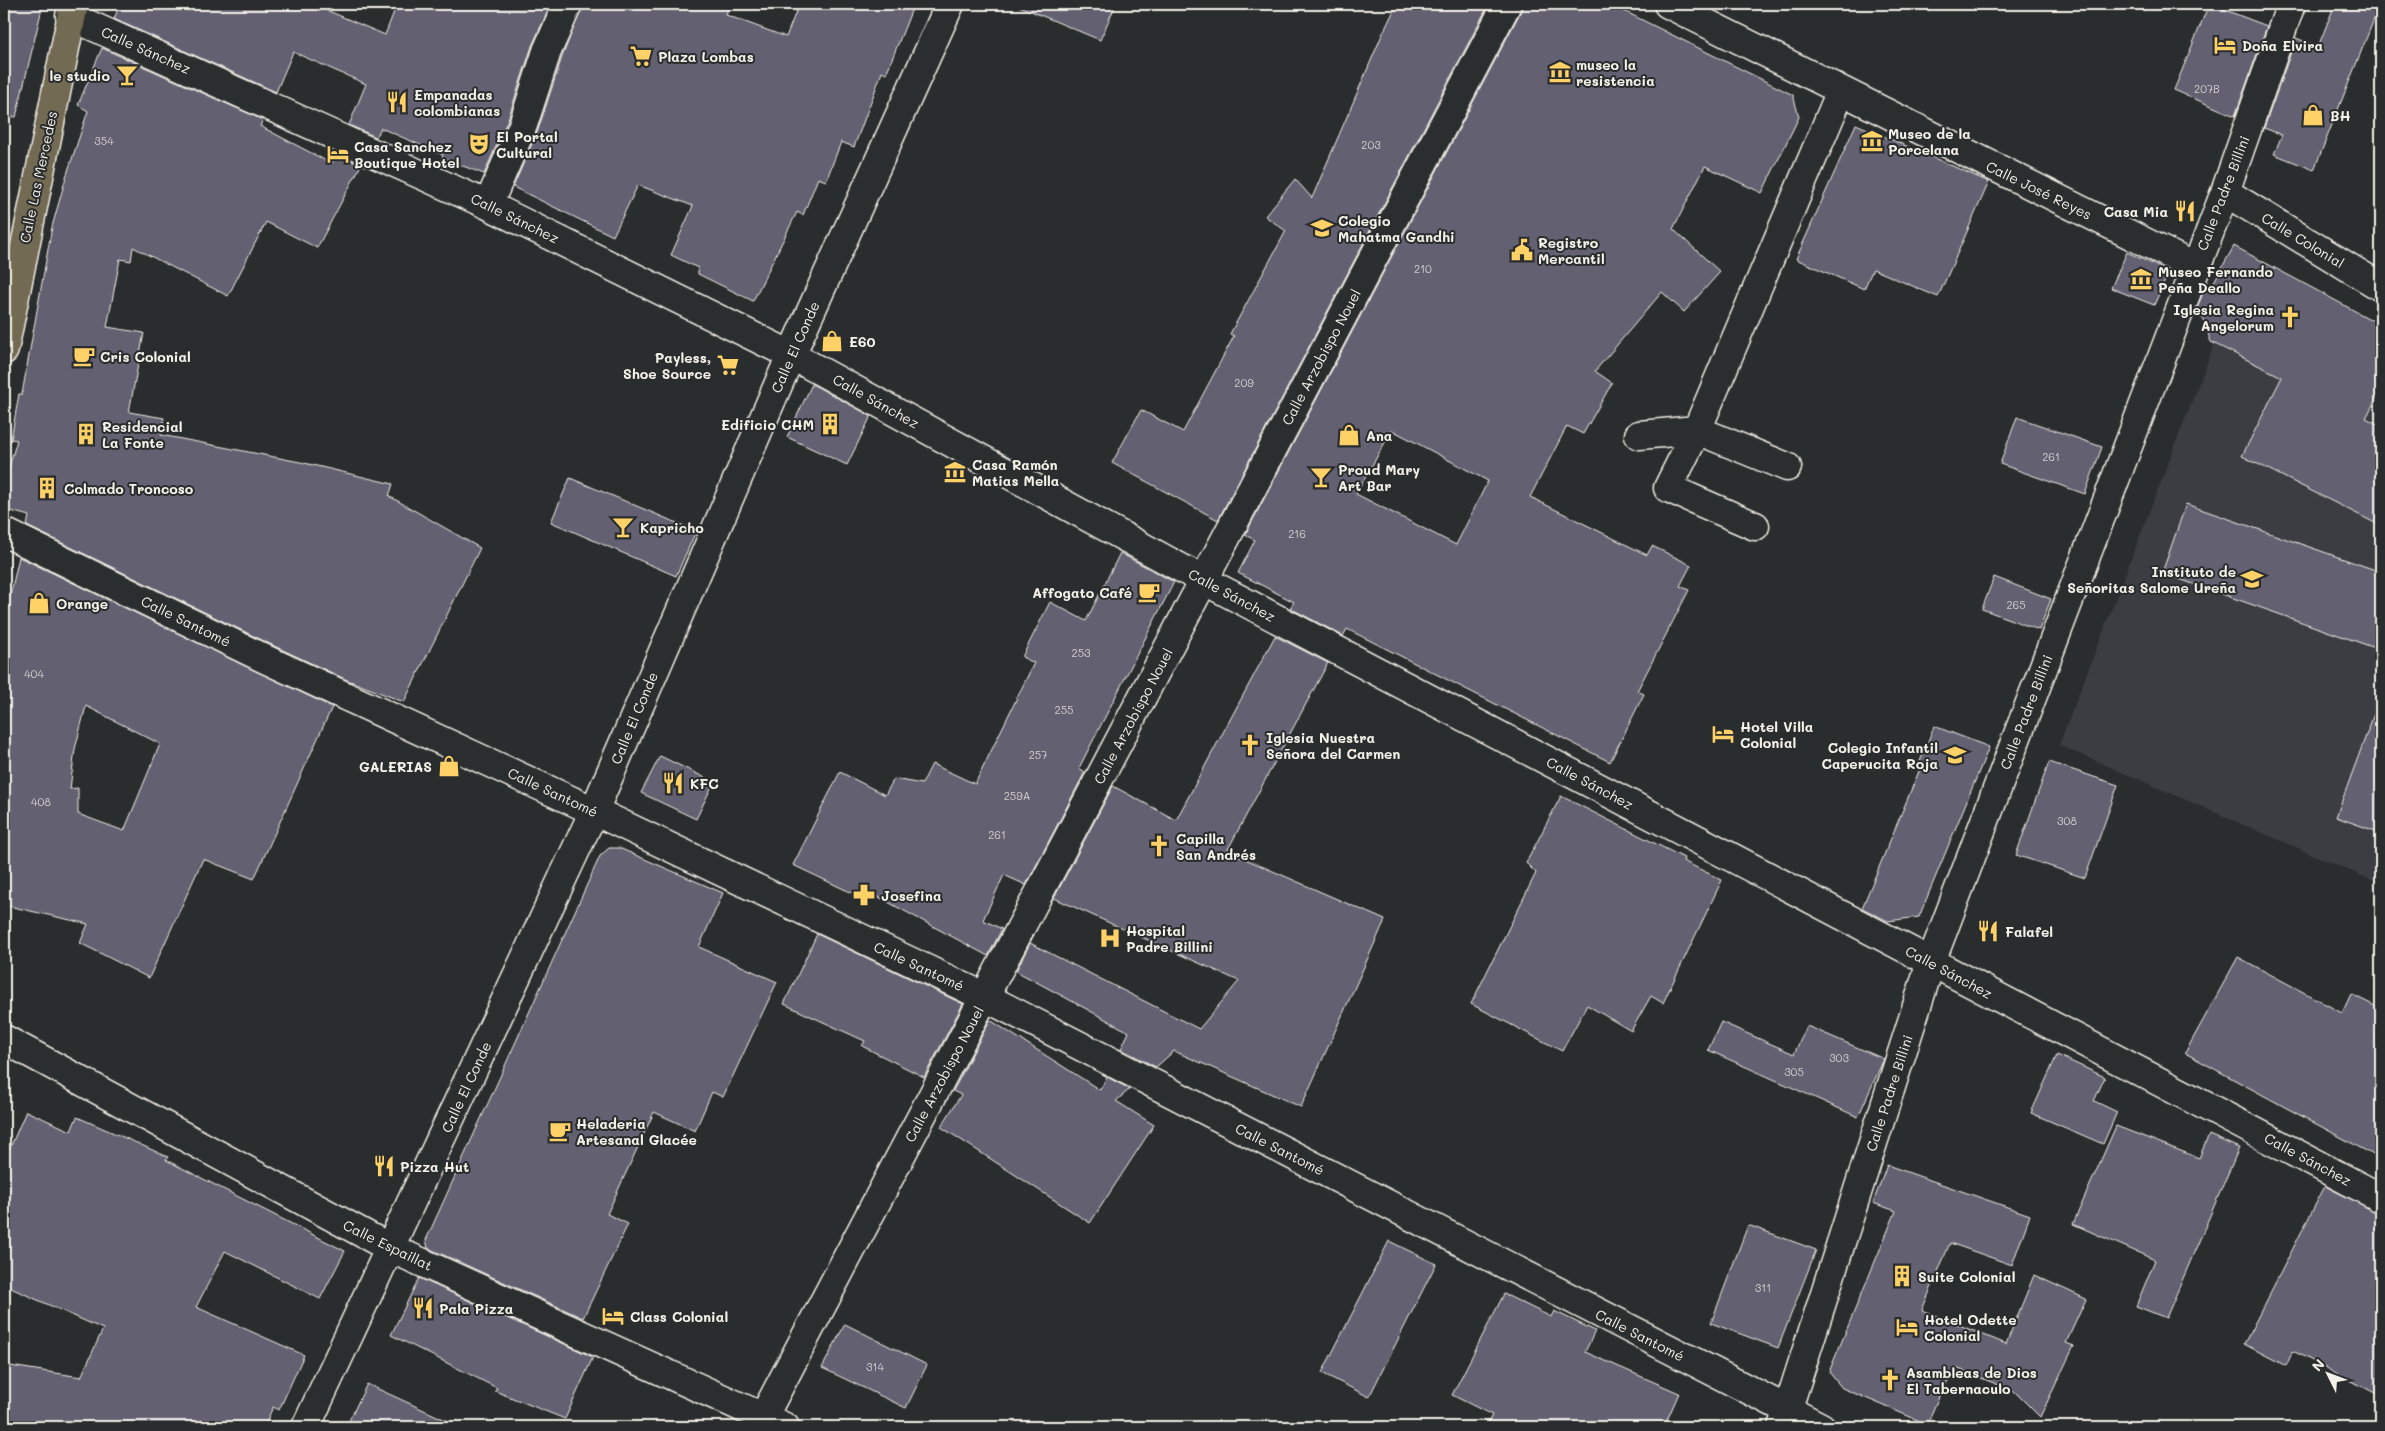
<svg xmlns="http://www.w3.org/2000/svg" width="2385" height="1431" font-family="Mali,sans-serif">
  <style>
    .built { fill: #3b3c42 }
    .building { fill: #646072; stroke: #f4f1e8; fill-rule: evenodd }
    .lines { fill: none; stroke-linecap: round; stroke-linejoin: round }
    .minor-casing { stroke: #f4f1e8; stroke-width: 31 }
    .major-casing { stroke: #f4f1e8; stroke-width: 31 }
    .minor { stroke: #2a2d2e; stroke-width: 28 }
    .major { stroke: #736b52; stroke-width: 28 }
    .labels { text-anchor: middle; dominant-baseline: central; stroke-width: 4; stroke-linejoin: round; paint-order: stroke }
    .number-label { font-size: 11px; fill: #d0cdca }
    .poi-label { font-size: 14px; font-weight: bold; fill: #f4f1e8; stroke: #2a2d2e; text-anchor: start }
    .street-label { font-size: 14px; fill: #f4f1e8; stroke: #2a2d2e }
  </style>
  <rect width="100%" height="100%" fill="#2a2d2e"/>
  <filter id="ink" filterUnits="userSpaceOnUse"><feTurbulence type="fractalNoise" baseFrequency=".02" numOctaves="2"/><feDisplacementMap in="SourceGraphic" scale="10" xChannelSelector="R" yChannelSelector="G"/><feConvolveMatrix kernelMatrix="1 2 1 2 8 2 1 2 1" color-interpolation-filters="sRGB"/></filter>
  <g filter="url(#ink)">
    <path class="built" d="M2217,337L2381,413V884L2059,745Z"/>
    <path class="building" d="M4,4H43L16,117L4,116Z
      M120,4H312L385,35L397,4H551L532,46L508,119L484,174L442,158L443,155L381,128L376,137L349,125L366,84L293,52L276,92L114,19Z
      M583,4H730L726,15L786,37L799,4H914L886,74L882,72L854,147L841,142L826,181L818,178L803,215L797,212L753,301L698,274V268L671,255L693,206L638,185L613,236L513,187L538,130L562,57Z
      M1014,4H1116L1100,40Z
      M1397,4H1489L1218,520L1112,463L1141,410L1183,432L1234,336L1230,334L1286,231L1265,216L1295,179L1312,198L1382,35Z
      M1523,4H1610L1793,95L1799,117L1762,193L1705,166L1673,229L1720,272L1684,312L1662,292L1595,371L1612,383L1583,434L1567,426L1530,497L1647,555L1652,546L1691,565L1680,586L1689,590L1637,691L1644,694L1610,762L1347,629L1343,636L1290,608L1294,602L1238,573L1255,540L1245,535L1521,11ZM1392,430L1488,481L1456,545L1356,494Z
      M2209,4L2267,26L2235,116L2174,90Z
      M2335,4H2380L2314,170L2274,154L2282,135L2264,128L2296,38L2318,47Z
      M102,48L263,120L260,126L332,164L336,154L361,165L317,248L266,222L228,296L133,247L131,261L120,259L107,327L144,333L129,412L164,418L161,435L300,462L393,484L389,496L480,548L404,702L345,679L272,645L27,526L29,516L4,509V484L17,440L11,439L19,394H22L52,227L66,177L88,111L78,105Z
      M1856,124L1989,182L1938,297L1873,269L1864,289L1796,259Z
      M2234,246L2381,325V389L2366,418L2381,426V526L2242,456L2282,377L2211,342L2198,305L2206,285L2211,287Z
      M2127,252L2169,272L2154,305L2111,288Z
      M812,384L871,416L847,465L787,437Z
      M2017,417L2102,447L2085,494L2000,464Z
      M570,478L696,531L676,576L551,522Z
      M2186,504L2381,572V650L2162,573Z
      M1120,553L1174,582L1079,768L1085,772L1026,885L1004,875L983,920L1002,929L988,956L873,894L869,901L793,865L840,772L885,795L894,779L922,784L932,764L975,784L1034,663L1022,657L1050,602L1086,621Z
      M19,557L332,707L254,879L203,859L149,978L80,943L88,924L4,905V623ZM86,706L160,744L124,831L78,814V788L70,789L75,749Z
      M1994,577L2051,599L2039,630L1982,609Z
      M1275,636L1328,663L1227,851L1385,920L1301,1107L1174,1051L1156,1067L1121,1049L1129,1032L1016,971L1030,943L1199,1029L1239,981L1054,898L1113,786L1176,820Z
      M2378,703H2381V833L2336,817Z
      M1934,726L1989,747L1919,917L1888,921L1862,908L1922,764H1919Z
      M660,756L714,782L696,819L641,793Z
      M2049,762L2118,785L2085,878L2016,855Z
      M1561,796L1684,858L1683,861L1722,880L1663,1003L1651,996L1631,1031L1587,1005L1562,1051L1471,1004L1536,873L1526,863Z
      M609,848H619L723,893L699,947L777,982L723,1097L712,1092L695,1131L654,1112L607,1214L628,1224L583,1318L428,1248L426,1240L600,856Z
      M817,934L963,1004L924,1077L862,1046L865,1041L784,1004Z
      M2238,957L2342,1013L2351,994L2381,1009V1159L2185,1053Z
      M990,1020L1100,1090L1107,1077L1130,1089L1116,1101L1154,1125L1090,1223L941,1127L961,1095L953,1091Z
      M1721,1022L1794,1054L1807,1026L1884,1059L1858,1117L1708,1050Z
      M2057,1055L2105,1077L2094,1101L2117,1112L2103,1144L2031,1113Z
      M26,1111L71,1131L77,1117L130,1140L168,1157L166,1160L345,1251L320,1299L225,1251L196,1307L304,1355L279,1410L273,1407L264,1427H4V1365L81,1377L103,1329L4,1285V1162Z
      M2116,1126L2199,1158L2209,1135L2239,1148L2166,1318L2136,1306L2155,1260L2073,1224Z
      M1887,1165L2030,1215L2012,1265L1950,1243L1922,1310L2006,1344L2034,1275L2086,1299L2066,1343L2074,1346L2040,1417L2014,1391L1956,1368L1941,1392L1927,1424L1842,1388L1829,1372L1896,1211L1873,1203Z
      M2325,1186L2381,1214V1396L2293,1351L2286,1366L2244,1344Z
      M1748,1225L1816,1250L1778,1348L1711,1323Z
      M1389,1241L1436,1264L1369,1397L1322,1373Z
      M419,1278L593,1357L565,1419L495,1391L497,1388L391,1335Z
      M1504,1294L1551,1317L1554,1311L1595,1331L1585,1352L1679,1393L1664,1427H1486L1492,1415L1452,1395Z
      M845,1324L927,1365L906,1408L822,1368Z
      M367,1384L461,1427H346Z"/>
    <g class="lines">
      <g class="minor-casing">
        <path id="minor" d="M1668,4L2195,267
          M70,16L488,205L791,355L1203,580L2381,1198
          M2225,192L2381,287
          M488,205L523,125L547,51L568,4
          M1639,435L1697,430L1787,467
          M1755,526L1668,488L1697,430L1841,91
          M4,532L265,659L594,811L985,997L1821,1427
          M4,1039L390,1248L785,1427
          M306,1427L594,811L791,355L950,4
          M758,1427L1507,4
          M1782,1427L1931,962L2225,192L2291,4"/>
      </g>
      <g class="major-casing">
        <path id="major" d="M4,350L74,4"/>
      </g>
      <use href="#minor" class="minor"/>
      <use href="#major" class="major"/>
    </g>
  </g>
  <defs>
    <g id="hotel-bare" transform="scale(1.725)"><path d="M-6-4.5h1.5V1H6V5H4.5V3h-9V5H-6ZM-4 0a1.8 1.8 0 1 1 3.6 0ZM.5 0V-2.5h3Q6-2.5 6 0Z" fill="#ffd166" stroke="#2a2d2e" stroke-width="2.5" paint-order="stroke"/></g>
    <g id="supermarket-bare" transform="scale(1.725)"><path d="M-6-5.5h2.5l.6 2H6L4.5 2H-2.5L-4.4-4H-6ZM-1.5 3.2a1.3 1.3 0 1 0 .1 0ZM3 3.2a1.3 1.3 0 1 0 .1 0Z" fill="#ffd166" stroke="#2a2d2e" stroke-width="2.5" paint-order="stroke"/></g>
    <g id="museum-bare" transform="scale(1.725)"><path d="M0-6L6-3V-2H-6V-3ZM-5-1h2V3h-2ZM-1-1h2V3h-2ZM3-1h2V3H3ZM-6 4H6V6H-6Z" fill="#ffd166" stroke="#2a2d2e" stroke-width="2.5" paint-order="stroke"/></g>
    <g id="bar-bare" transform="scale(1.725)"><path d="M-6-5H6L.8 .8V4.5H3.5V6h-7V4.5H-.8V.8Z" fill="#ffd166" stroke="#2a2d2e" stroke-width="2.5" paint-order="stroke"/></g>
    <g id="restaurant-bare" transform="scale(1.725)"><path d="M-5-6h1v4h1v-4h1v4h1v-4h1v5L-1.5 .5V6h-2V.5L-5-1ZM5-6V6H3V1.5H1.5Q1.5-4 5-6Z" fill="#ffd166" stroke="#2a2d2e" stroke-width="2.5" paint-order="stroke"/></g>
    <g id="shop-bare" transform="scale(1.725)"><path d="M-5-2.5h2.3a2.7 3.5 0 0 1 5.4 0H5L5.5 6h-11ZM-1.5-2.5h3a1.5 2.3 0 0 0-3 0Z" fill="#ffd166" stroke="#2a2d2e" stroke-width="2.5" paint-order="stroke"/></g>
    <g id="theatre-bare" transform="scale(1.725)"><path d="M-5-5.5Q0-4 5-5.5V0Q5 5 0 6Q-5 5-5 0ZM-3.3-2.5H-1v1.5H-3.3ZM1-2.5H3.3v1.5H1ZM-2.8 1Q0 5.5 2.8 1Z" fill="#ffd166" stroke="#2a2d2e" stroke-width="2.5" paint-order="stroke"/></g>
    <g id="school-bare" transform="scale(1.725)"><path d="M0-5L7-2L0 1L-7-2ZM-4 1L0 2.5L4 1V4Q0 6-4 4Z" fill="#ffd166" stroke="#2a2d2e" stroke-width="2.5" paint-order="stroke"/></g>
    <g id="civic-bare" transform="scale(1.725)"><path d="M-.6-6.5H3V-4.5H.6V-3L4-1V1h2V6H-6V1h2V-1L-.6-3ZM-1.2 2.5V6h2.4V2.5Z" fill="#ffd166" stroke="#2a2d2e" stroke-width="2.5" paint-order="stroke"/></g>
    <g id="church-bare" transform="scale(1.725)"><path d="M-1.2-6h2.4v3.5h3.3v2.4h-3.3V6h-2.4V-.1h-3.3v-2.4h3.3Z" fill="#ffd166" stroke="#2a2d2e" stroke-width="2.5" paint-order="stroke"/></g>
    <g id="cafe-bare" transform="scale(1.725)"><path d="M-5.5-4.5H6V0H3Q3 3.5 0 3.5H-2.5Q-5.5 3.5-5.5 0ZM3-3.2v2h1.7v-2ZM-6 4.5H4V6H-6Z" fill="#ffd166" stroke="#2a2d2e" stroke-width="2.5" paint-order="stroke"/></g>
    <g id="building-bare" transform="scale(1.725)"><path d="M-4-6H4V6H1V3H-1V6H-4ZM-2.5-4.3h1.7v1.8h-1.7ZM.8-4.3h1.7v1.8H.8ZM-2.5-1h1.7V.8h-1.7ZM.8-1h1.7V.8H.8Z" fill="#ffd166" stroke="#2a2d2e" stroke-width="2.5" paint-order="stroke"/></g>
    <g id="pharmacy-bare" transform="scale(1.725)"><path d="M-2-6h4v4h4v4h-4v4h-4v-4h-4v-4h4Z" fill="#ffd166" stroke="#2a2d2e" stroke-width="2.5" paint-order="stroke"/></g>
    <g id="hospital-bare" transform="scale(1.725)"><path d="M-5-5h3v3.5h4V-5h3V5h-3V1.5h-4V5h-3Z" fill="#ffd166" stroke="#2a2d2e" stroke-width="2.5" paint-order="stroke"/></g>
  </defs>
  <g fill-rule="evenodd">
    <use href="#hotel-bare" x="2225" y="45"/>
    <use href="#supermarket-bare" x="641" y="56"/>
    <use href="#museum-bare" x="1560" y="72"/>
    <use href="#bar-bare" x="127" y="75"/>
    <use href="#restaurant-bare" x="397" y="102"/>
    <use href="#shop-bare" x="2313" y="115"/>
    <use href="#museum-bare" x="1872" y="141"/>
    <use href="#theatre-bare" x="479" y="144"/>
    <use href="#hotel-bare" x="338" y="154"/>
    <use href="#restaurant-bare" x="2185" y="211"/>
    <use href="#school-bare" x="1322" y="228"/>
    <use href="#civic-bare" x="1522" y="250"/>
    <use href="#museum-bare" x="2141" y="279"/>
    <use href="#church-bare" x="2290" y="317"/>
    <use href="#shop-bare" x="832" y="341"/>
    <use href="#cafe-bare" x="84" y="356"/>
    <use href="#supermarket-bare" x="728" y="365"/>
    <use href="#building-bare" x="830" y="424"/>
    <use href="#building-bare" x="86" y="434"/>
    <use href="#shop-bare" x="1349" y="435"/>
    <use href="#museum-bare" x="955" y="472"/>
    <use href="#bar-bare" x="1321" y="477"/>
    <use href="#building-bare" x="47" y="488"/>
    <use href="#bar-bare" x="623" y="527"/>
    <use href="#school-bare" x="2252" y="579"/>
    <use href="#cafe-bare" x="1149" y="592"/>
    <use href="#shop-bare" x="39" y="603"/>
    <use href="#hotel-bare" x="1723" y="734"/>
    <use href="#church-bare" x="1250" y="745"/>
    <use href="#school-bare" x="1955" y="755"/>
    <use href="#shop-bare" x="449" y="766"/>
    <use href="#restaurant-bare" x="673" y="783"/>
    <use href="#church-bare" x="1159" y="846"/>
    <use href="#pharmacy-bare" x="864" y="895"/>
    <use href="#restaurant-bare" x="1988" y="931"/>
    <use href="#hospital-bare" x="1110" y="938"/>
    <use href="#cafe-bare" x="560" y="1131"/>
    <use href="#restaurant-bare" x="384" y="1166"/>
    <use href="#building-bare" x="1902" y="1276"/>
    <use href="#restaurant-bare" x="423" y="1308"/>
    <use href="#hotel-bare" x="613" y="1316"/>
    <use href="#hotel-bare" x="1907" y="1327"/>
    <use href="#church-bare" x="1890" y="1380"/>
  </g>
  <g class="labels">
    <g class="number-label">
      <text x="2207" y="88">207B</text>
      <text x="104" y="140">354</text>
      <text x="1371" y="144">203</text>
      <text x="1423" y="268">210</text>
      <text x="1244" y="382">209</text>
      <text x="2051" y="456">261</text>
      <text x="1297" y="533">216</text>
      <text x="2016" y="604">265</text>
      <text x="1081" y="652">253</text>
      <text x="34" y="673">404</text>
      <text x="1064" y="709">255</text>
      <text x="1038" y="754">257</text>
      <text x="1017" y="795">259A</text>
      <text x="41" y="801">408</text>
      <text x="2067" y="820">308</text>
      <text x="997" y="834">261</text>
      <text x="1839" y="1057">303</text>
      <text x="1794" y="1071">305</text>
      <text x="1763" y="1287">311</text>
      <text x="875" y="1366">314</text>
    </g>
    <g class="poi-label">
      <text x="2242" y="45">Doña Elvira</text>
      <text x="658" y="56">Plaza Lombas</text>
      <text x="1576" y="64">museo la<tspan x="1576" dy="16">resistencia</tspan></text>
      <text x="110" y="75" text-anchor="end">le studio</text>
      <text x="414" y="94">Empanadas<tspan x="414" dy="16">colombianas</tspan></text>
      <text x="2330" y="115">BH</text>
      <text x="1888" y="133">Museo de la<tspan x="1888" dy="16">Porcelana</tspan></text>
      <text x="496" y="136">El Portal<tspan x="496" dy="16">Cultural</tspan></text>
      <text x="354" y="146">Casa Sanchez<tspan x="354" dy="16">Boutique Hotel</tspan></text>
      <text x="2168" y="211" text-anchor="end">Casa Mia</text>
      <text x="1338" y="220">Colegio<tspan x="1338" dy="16">Mahatma Gandhi</tspan></text>
      <text x="1538" y="242">Registro<tspan x="1538" dy="16">Mercantil</tspan></text>
      <text x="2158" y="271">Museo Fernando<tspan x="2158" dy="16">Peña Deallo</tspan></text>
      <text x="2274" y="309" text-anchor="end">Iglesia Regina<tspan x="2274" dy="16">Angelorum</tspan></text>
      <text x="849" y="341">E60</text>
      <text x="100" y="356">Cris Colonial</text>
      <text x="711" y="357" text-anchor="end">Payless,<tspan x="711" dy="16">Shoe Source</tspan></text>
      <text x="814" y="424" text-anchor="end">Edificio CHM</text>
      <text x="102" y="426">Residencial<tspan x="102" dy="16">La Fonte</tspan></text>
      <text x="1366" y="435">Ana</text>
      <text x="972" y="464">Casa Ramón<tspan x="972" dy="16">Matias Mella</tspan></text>
      <text x="1338" y="469">Proud Mary<tspan x="1338" dy="16">Art Bar</tspan></text>
      <text x="64" y="488">Colmado Troncoso</text>
      <text x="640" y="527">Kapricho</text>
      <text x="2236" y="571" text-anchor="end">Instituto de<tspan x="2236" dy="16">Señoritas Salome Ureña</tspan></text>
      <text x="1132" y="592" text-anchor="end">Affogato Café</text>
      <text x="56" y="603">Orange</text>
      <text x="1740" y="726">Hotel Villa<tspan x="1740" dy="16">Colonial</tspan></text>
      <text x="1266" y="737">Iglesia Nuestra<tspan x="1266" dy="16">Señora del Carmen</tspan></text>
      <text x="1938" y="747" text-anchor="end">Colegio Infantil<tspan x="1938" dy="16">Caperucita Roja</tspan></text>
      <text x="432" y="766" text-anchor="end">GALERIAS</text>
      <text x="690" y="783">KFC</text>
      <text x="1176" y="838">Capilla<tspan x="1176" dy="16">San Andrés</tspan></text>
      <text x="881" y="895">Josefina</text>
      <text x="1126" y="930">Hospital<tspan x="1126" dy="16">Padre Billini</tspan></text>
      <text x="2005" y="931">Falafel</text>
      <text x="576" y="1123">Heladeria<tspan x="576" dy="16">Artesanal Glacée</tspan></text>
      <text x="400" y="1166">Pizza Hut</text>
      <text x="1918" y="1276">Suite Colonial</text>
      <text x="439" y="1308">Pala Pizza</text>
      <text x="630" y="1316">Class Colonial</text>
      <text x="1924" y="1319">Hotel Odette<tspan x="1924" dy="16">Colonial</tspan></text>
      <text x="1906" y="1372">Asambleas de Dios<tspan x="1906" dy="16">El Tabernaculo</tspan></text>
    </g>
    <g class="street-label">
      <text transform="translate(146 50) rotate(24)">Calle Sánchez</text>
      <text transform="translate(38 177) rotate(-78)">Calle Las Mercedes</text>
      <text transform="translate(2039 190) rotate(26)">Calle José Reyes</text>
      <text transform="translate(2223 193) rotate(-69)">Calle Padre Billini</text>
      <text transform="translate(515 218) rotate(26)">Calle Sánchez</text>
      <text transform="translate(2303 240) rotate(31)">Calle Colonial</text>
      <text transform="translate(795 347) rotate(-66)">Calle El Conde</text>
      <text transform="translate(1321 357) rotate(-62)">Calle Arzobispo Nouel</text>
      <text transform="translate(876 401) rotate(29)">Calle Sánchez</text>
      <text transform="translate(1232 595) rotate(28)">Calle Sánchez</text>
      <text transform="translate(186 621) rotate(26)">Calle Santomé</text>
      <text transform="translate(2026 712) rotate(-69)">Calle Padre Billini</text>
      <text transform="translate(1133 716) rotate(-62)">Calle Arzobispo Nouel</text>
      <text transform="translate(634 718) rotate(-67)">Calle El Conde</text>
      <text transform="translate(1590 783) rotate(28)">Calle Sánchez</text>
      <text transform="translate(553 792) rotate(25)">Calle Santomé</text>
      <text transform="translate(919 966) rotate(25)">Calle Santomé</text>
      <text transform="translate(1949 972) rotate(28)">Calle Sánchez</text>
      <text transform="translate(944 1074) rotate(-62)">Calle Arzobispo Nouel</text>
      <text transform="translate(466 1087) rotate(-65)">Calle El Conde</text>
      <text transform="translate(1889 1093) rotate(-72)">Calle Padre Billini</text>
      <text transform="translate(1280 1149) rotate(27)">Calle Santomé</text>
      <text transform="translate(2308 1159) rotate(28)">Calle Sánchez</text>
      <text transform="translate(388 1245) rotate(26)">Calle Espaillat</text>
      <text transform="translate(1640 1335) rotate(27)">Calle Santomé</text>
    </g>
  </g>
  <rect width="2385" height="1431" fill="none" stroke="#2a2d2e" stroke-width="20"/>
  <rect x="10" y="10" width="2365" height="1411" fill="none" stroke="#f4f1e8" stroke-width="2" filter="url(#ink)"/>
  <g transform="translate(2328 1374) rotate(312)" stroke="#2a2d2e" stroke-width="4" paint-order="stroke">
  <path d="M0-4L9 19L0 12L-9 19Z" fill="#f4f1e8"/>
  <text y="-8" font-size="14" font-weight="bold" text-anchor="middle" fill="#f4f1e8">N</text>
  </g>
</svg>
